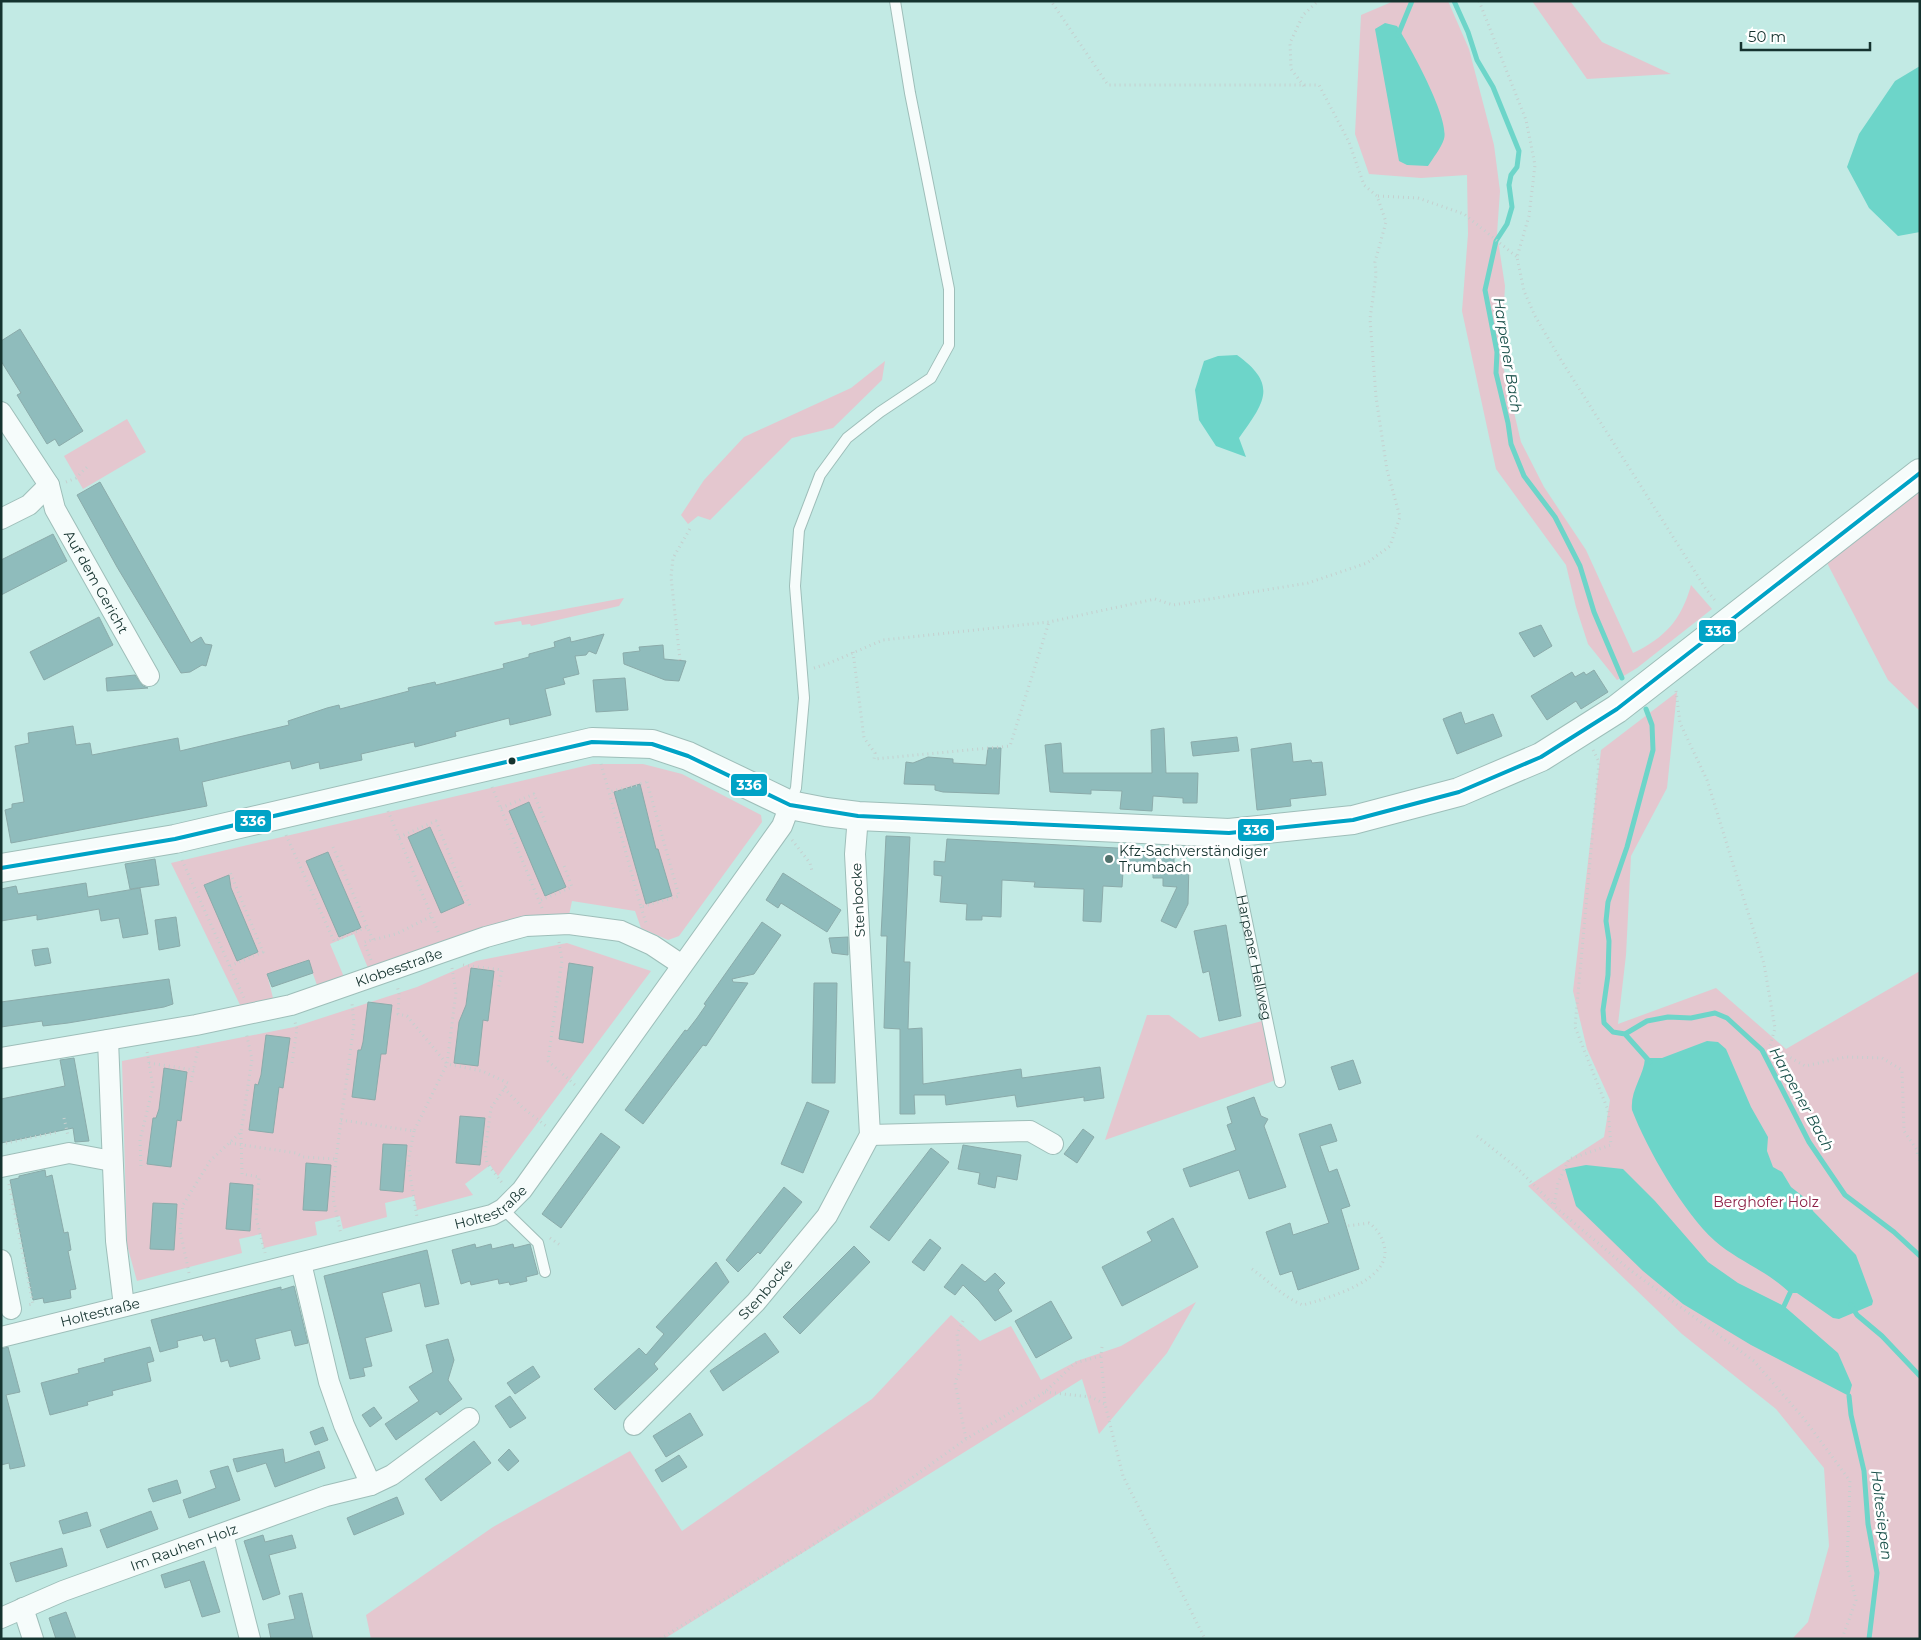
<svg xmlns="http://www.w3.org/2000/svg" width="1921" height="1640" font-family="Montserrat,sans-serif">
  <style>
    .green { fill: #e4c7cf }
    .water { fill: #6dd5c9 }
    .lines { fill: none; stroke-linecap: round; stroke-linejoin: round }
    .stream { stroke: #6dd5c9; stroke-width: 5 }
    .building { fill: #8fbcbc; stroke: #8babaa }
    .lane-casing { stroke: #9ebeb9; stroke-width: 12 }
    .street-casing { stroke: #9ebeb9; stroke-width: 22 }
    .secondary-casing { stroke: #9ebeb9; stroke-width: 30 }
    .path { stroke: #c5d0cf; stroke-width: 3; stroke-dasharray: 1 4; stroke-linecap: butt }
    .lane { stroke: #f6fcfb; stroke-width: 10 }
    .street { stroke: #f6fcfb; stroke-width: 20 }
    .secondary { stroke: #f6fcfb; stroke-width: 28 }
    .bus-1-casing { stroke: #fff; stroke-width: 8 }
    .bus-1 { stroke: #01a3c6; stroke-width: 4 }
    .bus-dot { fill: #15332f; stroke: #fff; stroke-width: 2 }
    .poi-dot { fill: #52736e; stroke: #fff; stroke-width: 2 }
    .labels { text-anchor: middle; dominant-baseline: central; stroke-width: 5; stroke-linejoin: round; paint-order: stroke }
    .street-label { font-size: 14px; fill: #15332f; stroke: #fff }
    .poi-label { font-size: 14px; fill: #15332f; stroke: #fff; text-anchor: start }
    .park-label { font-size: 14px; fill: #8c2046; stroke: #fff }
    .water-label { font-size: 15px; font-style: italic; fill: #1a514b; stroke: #fff }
    .line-badge { stroke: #fff; stroke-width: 2 }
    .badge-label { font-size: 14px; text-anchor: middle; font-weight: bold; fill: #fff }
  </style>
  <rect width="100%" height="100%" fill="#c2eae4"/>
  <path class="green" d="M1394,1H1448L1469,49L1494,145L1500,191L1497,234L1505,286L1501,357L1521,442L1544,487L1586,550L1633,653C1665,638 1682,619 1691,585L1712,609L1637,668L1617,680L1588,644L1576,607L1566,565L1496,469L1462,311L1468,234L1467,175L1421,178L1369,174L1355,134L1361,15Z
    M1532,1H1570L1602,42L1671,74L1587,79Z
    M885,361L882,380L833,428L792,438L710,520L698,516L688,524L681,515L704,480L744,437L851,388Z
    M127,419L146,452L83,489L64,456Z
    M1920,487V711L1888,680L1826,561Z
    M624,598L619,606L531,626L530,624L522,625L521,621L495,625L494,622Z
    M1677,692L1667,788L1631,856L1626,955L1618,1024L1716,988L1786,1049L1920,971V1639H1792L1808,1622L1829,1546L1824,1468L1776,1409L1682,1334L1528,1186L1604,1137L1610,1100L1587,1049L1573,991L1601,750Z
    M593,764H643L682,774L761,815L762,822L679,936L668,940L641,928L635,911L572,901L569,915L368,968L354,934L330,944L344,977L318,988L308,960L267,974L274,1002L243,1011L171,863Z
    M567,943L651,971L498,1176L490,1165L465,1184L473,1195L417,1210L414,1196L385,1203L387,1217L343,1229L340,1216L315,1222L317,1235L264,1248L261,1234L239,1239L242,1253L137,1281L127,1245L122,1061L294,1027L417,987L476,961Z
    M1147,1015H1169L1200,1038L1262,1021L1276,1080L1105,1140Z
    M1196,1302L1167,1353L1099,1434L1082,1379L664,1639H371L366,1615L493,1527L630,1451L682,1531L872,1399L951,1315L980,1341L1011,1326L1041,1380L1077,1361L1121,1346Z"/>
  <path class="water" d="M1385,23L1397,26C1409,45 1450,118 1444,139C1441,148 1433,158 1428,166L1407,165L1399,161L1375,29Z
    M1920,66V232L1898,236L1869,208L1847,167L1859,134L1895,81Z
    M1237,355C1279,385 1264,403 1239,438L1246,457L1216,446L1199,420L1195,390L1204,361L1218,356Z
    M1707,1041L1718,1042L1726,1049L1751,1107L1768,1137L1767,1151L1773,1167L1782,1172L1791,1187L1810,1202L1813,1211L1856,1255L1873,1301L1872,1305L1839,1319L1833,1318L1797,1293H1790C1769,1272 1738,1261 1715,1241C1683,1212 1647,1149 1632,1110C1630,1090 1644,1076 1645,1058H1662Z
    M1586,1165L1623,1169L1655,1201L1708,1262L1738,1283L1784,1306L1838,1353L1852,1385L1849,1396L1751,1345L1683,1304L1643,1271L1576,1206L1565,1169Z"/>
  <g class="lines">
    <path class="stream" d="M1454,1L1468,32L1477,60L1493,87L1519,151L1517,167L1511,175L1509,185L1512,207L1507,224L1496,241L1485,290L1497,352L1496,373L1508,423L1511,444L1524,476L1555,517L1580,566L1594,612L1622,678
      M1398,35L1412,1
      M1646,709L1652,725L1653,750L1627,847L1608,902L1606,921L1609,941L1608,975L1603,1010L1604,1023L1613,1032L1625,1034L1647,1021L1668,1017L1691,1018L1715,1013L1727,1018L1762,1050L1809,1142L1845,1195L1894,1232L1920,1256
      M1625,1034L1650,1062
      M1851,1305L1857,1315L1882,1336L1920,1376
      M1784,1306L1790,1293
      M1849,1396L1851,1415L1864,1471L1868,1524L1877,1573L1869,1639"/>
  </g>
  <path class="building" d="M20,329L83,431L59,446L55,439L47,444L17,395L21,393L1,361V341Z
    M100,482L191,643L201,637L205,644L212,645L206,666L202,665L190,672L181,673L117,567L77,495Z
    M53,534L67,561L1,595V560Z
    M99,617L113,645L44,680L30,652Z
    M1541,625L1552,646L1534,657L1519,633Z
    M604,634L596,654L589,651L586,655L575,656L579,674L563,678L565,684L545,689L551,715L510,725L509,718L455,732L456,736L415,747L414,742L361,754L362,760L320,769L319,762L292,769L290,761L202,782L207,806L11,843L5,810L12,808V804L24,802L15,746L29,743L28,733L73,726L76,745L90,743L92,755L178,738L180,751L289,725L288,721L327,708L339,705L340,709L409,691L408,688L435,682L436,685L504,668L503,664L529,657V654L555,647L554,642L570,637L571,642Z
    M663,645L664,659L686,661L679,681L665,680L624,664L623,653L640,651L639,647Z
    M1594,670L1608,692L1581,709L1576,701L1547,720L1531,696L1572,672L1575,677L1584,672L1586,675Z
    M135,675L143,686L148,688L107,691L106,678Z
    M625,678L628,710L596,712L593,680Z
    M1461,712L1465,724L1493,714L1502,736L1457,754L1443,719Z
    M1164,728L1166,773H1198L1197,803H1183V798L1153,796L1152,811L1120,809L1122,791L1091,790V794L1050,792L1045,745L1061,743L1063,773H1152L1151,730Z
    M1237,737L1239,751L1193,756L1191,742Z
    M1291,743L1293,762L1311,760L1312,763L1322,762L1326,795L1290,799L1291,806L1257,810L1251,749Z
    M988,748H1001L999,794L943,792L935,790V785L904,784L906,762L913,763L928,757L953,759V763L986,765Z
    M640,784L656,849H658L672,896L646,904L614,792Z
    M529,802L566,887L545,896L509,811Z
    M430,827L464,903L441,913L408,837Z
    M886,836L910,837L904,962H910L908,1029L922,1028L923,1084L1021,1069L1022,1078L1100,1067L1104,1098L1084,1101V1097L1017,1107L1015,1095L946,1105L945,1095H914L915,1114H900V1029L884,1028L887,936H881Z
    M947,839L1174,851V867L1186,868L1189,862L1188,904L1176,928L1161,921L1177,887L1163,886V878H1153V873L1123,872L1122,887L1103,886L1101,922L1083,921L1084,889L1034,887L1035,882L1002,880L1001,917L982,916V920H966L967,904L940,902L942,876L934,875V861L945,862Z
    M328,852L361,928L339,937L306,861Z
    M155,859L159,885L130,889L125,864Z
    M783,873L841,910L827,932L781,903L778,908L766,900Z
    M229,875L231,888L258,952L237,961L204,885Z
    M86,883L88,897L140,888L148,934L123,938L119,918L101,921L99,909L37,920V915L1,921V889L16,886L18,894Z
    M176,917L180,946L159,950L155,920Z
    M762,922L781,935L754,974L732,979L733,982L748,983L706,1046L703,1045L643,1124L625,1110L685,1030L687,1031L697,1018L706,1005L704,1004Z
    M1226,925L1241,1016L1219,1021L1209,971L1203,973L1194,931Z
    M848,937V955L832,953L829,938Z
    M48,948L51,963L35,966L32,950Z
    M309,960L313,973L272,987L267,974Z
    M569,963L593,967L583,1043L559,1039Z
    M471,968L494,971L488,1021L483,1020L478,1066L454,1063L459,1022L466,1005Z
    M169,979L173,1004L164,1007L68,1023L43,1026L42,1021L1,1027V1002Z
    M814,983H837L835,1083H812Z
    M368,1002L392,1005L386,1054H381L375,1100L352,1097L358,1050H361L363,1042Z
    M266,1035L290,1038L283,1088L279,1087L273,1133L249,1130L255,1084L258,1085L261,1075Z
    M74,1058L89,1141L75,1142L73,1128L1,1143V1099L65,1086L60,1060Z
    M1353,1060L1361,1083L1339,1090L1331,1067Z
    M164,1068L187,1072L181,1121L177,1120L171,1167L147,1164L153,1118H156L159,1109Z
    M1254,1097L1261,1116L1268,1119L1264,1126L1286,1187L1249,1199L1239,1170L1190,1187L1183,1169L1236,1150L1227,1125L1232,1123L1227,1107Z
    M807,1102L829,1111L803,1173L781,1164Z
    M460,1116L485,1118L480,1165L456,1163Z
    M1331,1124L1337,1141L1320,1146L1329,1172L1337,1169L1350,1206L1341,1209L1359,1269L1298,1290L1292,1271L1280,1275L1266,1232L1290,1223L1293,1235L1329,1223L1299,1134Z
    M1083,1129L1094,1137L1077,1163L1064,1154Z
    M601,1133L620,1147L561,1228L542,1214Z
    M383,1144L407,1145L403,1192L380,1190Z
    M963,1145L1021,1155L1017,1180L997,1176L995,1188L978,1184L980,1173L958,1169Z
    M931,1148L949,1162L889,1241L870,1227Z
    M306,1163L331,1165L327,1211L303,1210Z
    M45,1170L46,1177L52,1175L64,1233L68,1232L71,1250L68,1251L76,1289L70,1290L71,1298L44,1303L43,1298L33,1300L10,1180L19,1178V1176Z
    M230,1183L253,1185L250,1231L226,1229Z
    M784,1187L802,1202L760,1254L758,1252L738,1272L726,1260Z
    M153,1203L177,1204L174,1250L150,1249Z
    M1173,1218L1198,1267L1122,1306L1102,1267L1152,1241L1147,1232Z
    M930,1239L941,1248L924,1271L912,1262Z
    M475,1244L476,1248L491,1244L492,1249L513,1244L514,1248L530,1244L538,1274L526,1277L527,1281L510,1285L509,1282L499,1284L498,1279L471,1285L470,1281L461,1284L452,1250Z
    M854,1246L870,1262L800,1334L783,1317Z
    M427,1250L439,1304L425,1307L420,1283L382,1293L392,1331L365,1338L372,1366L363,1368L365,1376L350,1379L324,1276Z
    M716,1262L729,1282L654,1364L658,1369L615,1410L594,1389L639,1348L646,1355L664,1334L656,1327Z
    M962,1264L985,1282L995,1273L1005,1283L998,1290L1012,1311L995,1321L979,1301L963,1285L955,1295L944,1287Z
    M294,1286L308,1343L295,1346L291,1330L255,1339L260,1359L230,1367L228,1360L221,1362L215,1338L204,1341L202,1335L177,1341L178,1347L160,1352L151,1320L281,1287V1290Z
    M1051,1301L1072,1338L1036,1358L1015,1321Z
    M765,1333L779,1352L723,1391L710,1371Z
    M448,1339L454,1360L448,1380L462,1399L440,1415L437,1411L396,1440L385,1424L419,1401L409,1387L433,1372L426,1345Z
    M8,1347L20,1392L6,1395L25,1466L10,1469L9,1463L1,1465V1349Z
    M150,1347L154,1361L147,1363L151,1381L112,1391L113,1395L87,1402L88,1405L50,1415L41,1383L79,1373L78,1369L105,1362L104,1359Z
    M533,1366L540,1377L515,1394L507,1383Z
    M510,1396L526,1418L510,1428L495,1406Z
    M374,1407L382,1418L370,1427L362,1415Z
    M690,1413L703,1435L666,1457L653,1436Z
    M323,1427L328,1440L315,1445L310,1432Z
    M474,1441L491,1463L441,1501L425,1479Z
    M283,1449L285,1463L319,1451L325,1468L275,1487L266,1463L237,1472L233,1459Z
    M509,1449L519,1461L508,1471L498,1460Z
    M679,1455L687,1467L662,1482L655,1470Z
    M228,1466L240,1500L189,1518L183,1500L216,1488L210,1471Z
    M177,1480L181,1493L153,1502L148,1489Z
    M397,1497L404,1514L354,1535L347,1518Z
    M151,1511L158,1529L107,1548L100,1530Z
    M87,1512L91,1526L63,1534L59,1521Z
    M263,1535L265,1542L292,1535L296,1548L269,1555L280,1594L263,1600L244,1541Z
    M62,1548L67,1566L16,1582L10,1563Z
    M204,1561L220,1612L202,1617L190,1580L165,1588L161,1575Z
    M302,1593L313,1639H271L268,1624L295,1619L289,1596Z
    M66,1612L76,1639H56L49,1618Z"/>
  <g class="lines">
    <g class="lane-casing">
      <g id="lane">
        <path d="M790,804L796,788L804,698L795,586L799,530L820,475L847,438L880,412L931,378L949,345V289L910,93L895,1"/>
        <path id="s1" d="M1229,834L1280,1082"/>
        <path d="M503,1209L538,1243L545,1272"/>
      </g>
    </g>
    <g class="street-casing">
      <g id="street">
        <path id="s2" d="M1,412L49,485L55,509L149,676"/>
        <path d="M1,519L29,505L49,485"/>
        <path d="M108,1040L116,1241L124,1306"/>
        <path id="s3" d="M1,1058L196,1025L291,1005L486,937L526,926L569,924L621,931L652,945L682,965"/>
        <path d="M870,1135L1030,1131L1053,1144"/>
        <path d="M1,1167L69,1153L112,1161"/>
        <path d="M1,1260L11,1309"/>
        <path d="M301,1263L329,1382L344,1425L371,1485"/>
        <path id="s4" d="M1,1337L492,1215L503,1209L522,1190L782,826L790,805"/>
        <path id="s5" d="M634,1425L756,1302L827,1216L870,1135L855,854L858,816"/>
        <path d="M223,1534L250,1639"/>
        <path d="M23,1608L33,1639"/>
        <path id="s6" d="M1,1618L63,1591L326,1496L371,1485L392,1475L469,1418"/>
      </g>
    </g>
    <g class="secondary-casing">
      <path id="secondary" d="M1,868L175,839L592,742L652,744L688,756L790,805L826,812L858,816L1229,833L1353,820L1459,792L1541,757L1617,709L1920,473"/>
    </g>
    <path class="path" d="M1479,1L1526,120L1535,165L1529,216L1517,257L1524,291L1535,316L1561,360L1706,589L1717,603
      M1304,86L1291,69L1290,43L1303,15L1318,1
      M1378,196L1418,198L1464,214L1517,257
      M66,482L76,478L87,467
      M853,652L864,738L875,753L874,759L1010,746L1049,622
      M680,660L671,577L673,558L691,527
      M814,668L827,664L883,640L1049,622L1155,599L1173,605L1308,583L1367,563L1390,546L1400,517L1387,470L1376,397L1370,319L1376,275L1375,262L1386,222L1377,196L1364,185L1349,142L1319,85H1108L1051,1
      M1676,691L1680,723L1707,780L1764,964L1775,1028L1770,1046L1805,1066L1846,1057L1882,1058L1902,1070L1904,1131L1917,1150L1918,1157
      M1593,750L1599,762L1575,1027L1608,1110L1611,1145L1569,1159L1558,1183L1554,1206L1630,1270L1754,1361L1805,1420L1850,1481L1847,1565L1856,1600L1842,1639
      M601,764L609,792
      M647,782L679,896L641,907L609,792Z
      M492,787L542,908
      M501,808L534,794L546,824
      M388,811L439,934
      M286,835L334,941L367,927
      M399,837L436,821L470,906
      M792,840L810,863L812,871
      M333,847L373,940
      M182,860L244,998
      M541,900L572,887L563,863
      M641,907L646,923
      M559,942L562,960L548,1061L575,1085
      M371,960L364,942L396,934L432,916
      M463,965L502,970L498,990
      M230,966L263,952L230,872
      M452,968L456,992L447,1064L482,1071L508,1083L491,1108L485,1152L487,1163L503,1184
      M149,1063L194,1070
      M292,1063L297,1029L295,1022
      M191,1082L199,1043
      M504,1088L523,1108L546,1126
      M64,1118L68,1136
      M341,1120L414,1131L447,1064L407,1016L398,1014L399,994L397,985
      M414,1131L408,1162L417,1217
      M241,1133L242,1174L259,1177L256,1218L265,1253
      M1477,1136L1517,1168L1554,1205
      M230,1143L296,1153L303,1157L336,1159L333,1198L341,1234
      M1,1144L58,1132
      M1920,1156L1918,1157L1920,1161
      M336,1159L354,1024L352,1003
      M141,1166L140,1140L153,1087L147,1051
      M9,1184L33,1304L27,1305
      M550,1238L560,1245
      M1252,1269C1269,1281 1284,1298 1303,1305C1328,1298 1394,1280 1384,1245C1381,1235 1377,1229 1369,1223L1347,1226
      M189,1273L180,1230L183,1205L210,1161L241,1132L252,1059L246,1032
      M963,1321L957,1334L961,1368L955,1383L966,1439
      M1102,1347L1101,1356L1105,1404L1123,1476L1205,1639
      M1045,1392L1091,1397L1105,1404
      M660,1639L805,1550L884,1498L966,1439L1045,1392L1075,1363L1101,1356"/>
    <use href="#lane" class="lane"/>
    <use href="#street" class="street"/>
    <use href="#secondary" class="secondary"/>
    <g class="bus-1-casing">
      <path id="bus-1" d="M1,868L175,839L592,742L652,744L688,756L790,805L858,816L1229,833L1353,820L1459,792L1541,757L1617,709L1920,473"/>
    </g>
    <use href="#bus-1" class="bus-1"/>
  </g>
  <circle class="bus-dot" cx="512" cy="761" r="4.5"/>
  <circle class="poi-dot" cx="1109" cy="859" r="5"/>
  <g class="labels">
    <g class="street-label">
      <text stroke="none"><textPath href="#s2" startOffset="196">Auf dem Gericht</textPath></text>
      <text transform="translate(858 900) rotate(-93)">Stenbocke</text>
      <text stroke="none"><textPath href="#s1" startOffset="126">Harpener Hellweg</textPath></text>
      <text stroke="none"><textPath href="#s3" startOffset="409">Klobesstraße</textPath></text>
      <text stroke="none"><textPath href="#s4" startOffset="508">Holtestraße</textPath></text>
      <text stroke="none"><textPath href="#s5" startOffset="189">Stenbocke</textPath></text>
      <text stroke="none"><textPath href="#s4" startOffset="102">Holtestraße</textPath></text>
      <text stroke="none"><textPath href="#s6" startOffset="196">Im Rauhen Holz</textPath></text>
    </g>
    <g class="poi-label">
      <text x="1119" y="851">Kfz-Sachverständiger<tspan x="1119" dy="16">Trumbach</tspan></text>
    </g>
    <g class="park-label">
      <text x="1766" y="1202">Berghofer Holz</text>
    </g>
    <g class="water-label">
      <text transform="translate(1508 355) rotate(81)">Harpener Bach</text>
      <text transform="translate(1802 1099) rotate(61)">Harpener Bach</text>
      <text transform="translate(1882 1515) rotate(83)">Holtesiepen</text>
    </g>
  </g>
  <g class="line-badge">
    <rect x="1698" y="619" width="39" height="24" rx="5" fill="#01a3c6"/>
    <rect x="730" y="773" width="38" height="24" rx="5" fill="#01a3c6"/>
    <rect x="234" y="809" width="38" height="24" rx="5" fill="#01a3c6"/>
    <rect x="1237" y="818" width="38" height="24" rx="5" fill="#01a3c6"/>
  </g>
  <g class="badge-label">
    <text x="1718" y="636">336</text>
    <text x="749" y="790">336</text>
    <text x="253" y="826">336</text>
    <text x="1256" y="835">336</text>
  </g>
  <rect width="1921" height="1640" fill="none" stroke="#15332f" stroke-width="5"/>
  <path d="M1741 42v8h129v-8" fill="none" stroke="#15332f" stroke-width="2.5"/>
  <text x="1748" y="42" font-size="15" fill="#15332f" stroke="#ffffff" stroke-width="4" paint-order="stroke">50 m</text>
</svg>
